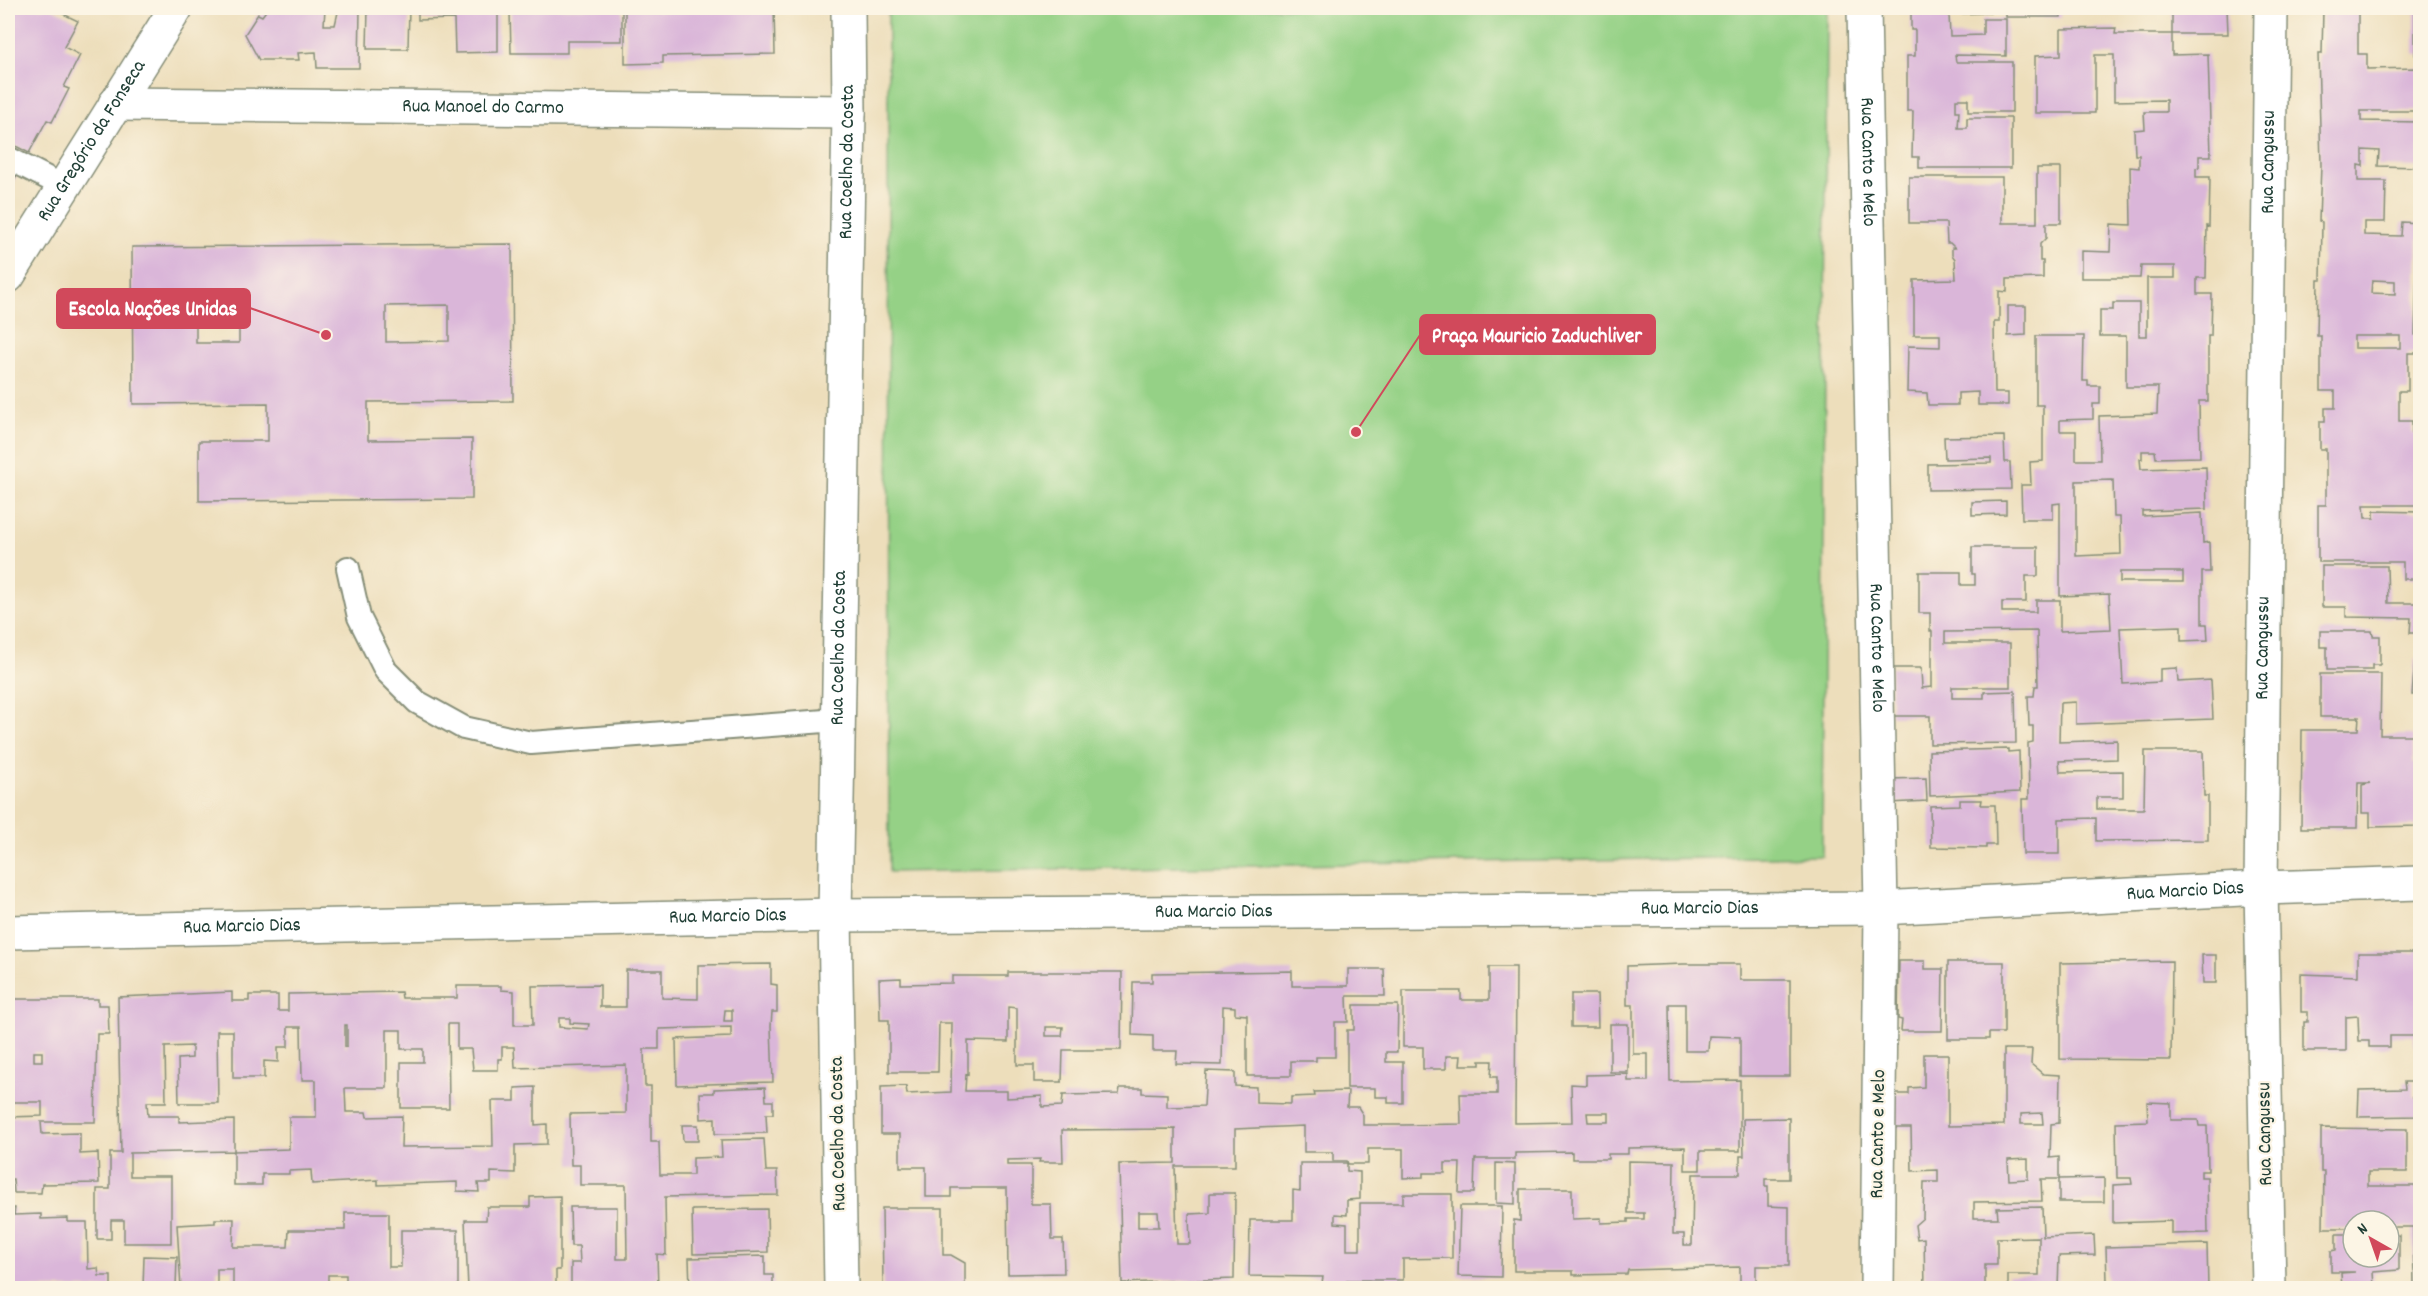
<svg xmlns="http://www.w3.org/2000/svg" width="2428" height="1296" font-family="Dekko,sans-serif">
  <style>
    .green { fill: #95d186; stroke: #5a875d; stroke-width: 1.5 }
    .building { fill: #dab6d9; fill-rule: evenodd }
    .lines { fill: none; stroke-linecap: round; stroke-linejoin: round }
    .service-casing { stroke: #868e78; stroke-width: 26 }
    .minor-casing { stroke: #868e78; stroke-width: 36 }
    .tertiary-casing { stroke: #868e78; stroke-width: 36 }
    .service { stroke: #fff; stroke-width: 22 }
    .minor { stroke: #fff; stroke-width: 33 }
    .tertiary { stroke: #fff; stroke-width: 33 }
    .labels { text-anchor: middle; dominant-baseline: central; stroke-width: 4.5; stroke-linejoin: round; paint-order: stroke }
    .street-label { font-size: 20px; fill: #1f3d34; stroke: #fcf5e5 }
    .leader { fill: none; stroke: #d1495b; stroke-width: 2 }
    .callout-dot { fill: #d1495b; stroke: #fcf5e5; stroke-width: 2 }
    .callout { fill: #d1495b; stroke: #d1495b; stroke-width: 2 }
    .callout-label { font-size: 21px; text-anchor: middle; font-weight: bold; fill: #fff }
  </style>
  <rect width="100%" height="100%" fill="#fcf5e5"/>
  <filter id="ink" filterUnits="userSpaceOnUse"><feTurbulence type="fractalNoise" baseFrequency=".0167" numOctaves="2"/><feDisplacementMap in="SourceGraphic" scale="12" xChannelSelector="R" yChannelSelector="G"/><feConvolveMatrix kernelMatrix="1 2 1 2 8 2 1 2 1" color-interpolation-filters="sRGB"/></filter>
  <filter id="wash" filterUnits="userSpaceOnUse"><feTurbulence type="fractalNoise" baseFrequency=".008" numOctaves="4" result="noise"/><feDisplacementMap in="SourceGraphic" scale="24" xChannelSelector="R" yChannelSelector="G"/><feGaussianBlur stdDeviation="1.35" result="paint"/><feColorMatrix in="noise" values="0 0 0 0 0 0 0 0 0 0 0 0 0 0 0 0 0 1.4 0 .05"/><feComposite in="paint" operator="in"/></filter>
  <g filter="url(#wash)">
    <rect width="100%" height="100%" fill="#eddebb"/>
    <path class="green" d="M888,8H1827L1822,856L889,872Z"/>
    <g id="blocks">
      <path class="building" d="M8,8H51L78,21L64,47L80,55L64,87L69,89L52,122L47,120L29,153L8,142V32L13,21L8,18Z
        M268,8H325L324,25H335L339,8H360L359,68H317L316,52L298,53L299,60H259L245,34L258,14L262,16Z
        M368,8H409L408,49H367Z
        M418,8H498V52L455,53L454,19L418,20Z
        M517,8H622V41H567V53H511L510,11L517,10Z
        M625,8H657V11H673V8H771V10L774,9L775,54L663,56V63L625,64Z
        M1911,8H1990V13L1949,14L1950,36L1983,35V19H2006V56L1955,55L1956,62H2012V112H1968V99H1956V111H1959L1958,128H1967V118H2011V168H1919V157H1912L1913,111H1907V56H1915V30H1911Z
        M2006,8H2061V17H2006Z
        M2172,8H2227L2228,34H2172Z
        M2415,8H2420V55H2415Z
        M2323,9H2358V54H2367V69L2420,68V111H2361V121L2420,122V167L2378,166L2379,151L2363,150V166L2358,165V181H2386L2385,222H2364V235L2401,236L2402,222L2420,223V239H2418L2415,335L2420,336V353H2408V391H2399V421H2412V433H2420L2418,505H2364L2365,518H2374V511L2420,512V586H2415V579H2403V562H2318V505H2326V449H2320V421H2325V408H2335V391H2321V336H2317L2318,280H2321L2322,222L2319,221L2321,165L2318,54H2322ZM2372,280L2395,281V294L2371,293ZM2354,336H2400V348H2354Z
        M2116,28L2115,34H2172V55L2208,54L2211,156H2199V167L2196,168V177H2210L2209,227L2207,226L2206,278H2197V294H2212L2211,336H2208V401H2199L2200,457L2156,458L2155,451H2142V459H2140L2141,469L2206,467L2207,509L2142,511V516L2202,513L2203,543L2209,542L2210,572H2202V624H2207L2208,640L2181,641V626L2120,628L2123,684L2160,682V669L2177,668L2178,682L2211,680L2213,719L2076,724V702L2060,703L2059,742L2117,740V759L2059,761L2060,772L2123,771V797H2097V809H2144L2145,751H2203L2204,796H2208V840L2096,841V818L2059,819V854H2023L2022,799H2029L2028,743L2033,742V726H2029L2028,696H2034L2035,686H2038L2037,631L1945,632V643H2010V687H1952V698H1984V692L2015,691L2016,743L1930,744V716H1891V668H1921L1922,688L1932,687V631H1930V613H1919V572H1961V585H1975V574H1972V547H2038V576H2026V602H2002V612H2036V600H2060V631L2111,629L2109,594L2060,596V503L2053,504V519H2022L2021,485H2031L2030,462L2043,461V405H2036V336H2084L2083,381H2088V386H2100V404H2093V419L2060,420V431H2076V460H2100L2099,416L2157,414L2158,387H2126V336H2100V310H2113V303H2139V336H2147V278H2175V266H2141L2140,278H2081V251L2110,252L2111,224L2131,225L2130,167L2139,168V155H2135L2134,130L2145,129L2144,112H2166V100L2114,101V55H2095V113H2035V56L2061,55V29ZM2113,480L2114,517H2120L2121,554L2076,556V481ZM2120,572H2183V582H2120Z
        M8,166L18,172L8,193Z
        M2037,168H2061V223H2046V238L2040,244V261H2043V278L2007,279V292L1999,291V322H1994L1995,393H2008V405H1978V392L1958,393V405H1928L1927,393L1907,392L1908,346L1940,347V335H1914V280L1956,279L1955,259L1952,255V248H1955L1950,243H1947L1946,223H1909V177H2002V223H2037Z
        M512,244L513,401L368,402V440L472,439V499L199,501V441H268V403L133,404L132,247ZM449,305V341L386,342V306ZM239,306V343H196V307Z
        M2008,306H2026V335L2008,336Z
        M2004,436L2005,462H2010L2011,489L1928,490V464L1991,463V458L1945,459L1944,437Z
        M2006,501V514L1972,515V502Z
        M2322,566H2387L2388,603H2420V633H2410L2411,618L2346,617V607H2322Z
        M2320,631H2372L2373,636H2380V665H2372V670H2327V647H2320Z
        M2415,659H2420V695H2412Z
        M2320,674H2381L2380,735H2413V763H2420V826L2370,827V813H2362V785L2370,783H2358L2357,828H2301L2302,730H2358L2359,717H2320Z
        M2008,749V752L2019,751L2020,792L1930,796L1929,751Z
        M1926,778L1927,801L1890,803V779Z
        M1960,800H1982L1981,805H1995L1996,845H1986V848L1931,847L1930,806L1960,805Z
        M2415,950H2420V1047H2414V1036H2390V1047H2369V1041H2359L2358,1016L2346,1017V1051H2304V1022H2308V1012H2301V974L2358,976V953H2415Z
        M2202,955H2216V983H2203Z
        M1899,961H1925V969H1943L1942,1031H1901L1902,1020L1898,1019Z
        M2172,961L2171,1060L2060,1059V963Z
        M1948,962H2004V1033H1989V1039H1948Z
        M771,964V984L777,985V1012H772L771,1026L773,1082L677,1085L676,1039L731,1037V1027L659,1029V1049H644L645,1086H651V1142H659L660,1175H693V1158L722,1157L721,1140L764,1139L766,1171H777L778,1195L665,1197L666,1255L657,1254L658,1288H571V1263H580L579,1246H571L570,1207H617V1259H627L626,1185H580V1165H571L570,1114L626,1113V1065L515,1068L514,1047H502V1059H498V1070H473L471,1049H457V1024H448L449,1108H401V1062H423V1049H401V1030H387V1088H345L346,1112H366L367,1117L402,1116L401,1147L493,1146L492,1101H515V1088L535,1087V1125L547,1124V1144L515,1145V1173L491,1172V1183H478L479,1192L457,1191V1182L378,1185V1180L312,1184L311,1170L289,1171V1174H262V1185H234V1151L130,1153V1176H171V1243H124V1220H111V1239H97V1189H110V1153H121L118,997L232,992V1001H249V995H278V1011H288V994L401,992L402,998H457V986H501V990L514,991V1025H533L532,986L600,985V1007H626V970H662V998L698,999V965ZM725,1010H732V1021H724ZM559,1018H570V1023L589,1024L588,1029L559,1027ZM345,1025H347V1047H345ZM288,1027H301L302,1080H316V1117H289V1149L234,1151V1120L179,1122V1116H148L147,1102H166L165,1047L192,1046V1058L178,1059L179,1103H218L217,1031H233V1078H264V1061L278,1062V1047H288Z
        M1684,964H1740V980H1790V1076H1740V1037L1709,1036L1708,1051H1685V1004H1669L1670,1081L1740,1080V1151H1700V1170H1685V1147L1628,1148V1154H1608V1159H1572V1152L1515,1153V1159H1475L1474,1193H1459L1460,1163H1445V1173H1423V1177L1403,1178V1149H1368V1164H1348L1347,1161H1333V1152H1304V1126L1235,1129V1166H1175L1177,1244H1190L1189,1214L1210,1213V1193H1235L1234,1279L1122,1283L1119,1164L1175,1163V1129L1062,1130L1063,1162H1039L1040,1159L1007,1160V1165H1031V1204H1051L1052,1239H1063L1064,1273L1008,1274L1007,1188H951V1197H926V1167H900V1134H881V1087L906,1086L907,1094L951,1092L952,1023H939L938,1072H889V1020H880L879,979L901,978V984L952,983V976H1008V972H1122L1121,1050H1063L1062,1082H1034V1065H1017V1008L1008,1007V1042L968,1041V1075L966,1074L965,1091H1007V1098L1042,1096V1107L1062,1106L1063,1095L1119,1094L1120,1088H1142V1093L1167,1094V1107L1204,1106L1206,1071L1235,1072V1086L1256,1087V1103L1291,1104V1097L1315,1096L1314,1092L1348,1091L1347,1107H1358L1363,1115V1125H1403L1461,1124L1460,1094H1497V1077H1491L1492,1061H1480V1065H1460L1461,1056H1446V1069H1423V1047H1403V991H1461V1000H1489V967H1516L1515,1123L1572,1122L1571,1084L1586,1085V1075L1628,1074V1081H1648V1054H1633V1005H1627V966ZM1046,1027H1063L1062,1036H1046ZM1587,1113H1609V1122H1588ZM1138,1212H1158L1159,1227H1138Z
        M1348,969H1384L1385,996H1347L1348,1022H1335V1057H1316V1061H1291V1076H1247V1015L1235,1014V1007L1223,1006L1222,1065L1176,1064L1177,1051H1153V1036L1132,1035L1133,982H1152V973L1292,971V986H1348Z
        M1571,994H1597L1598,1027H1571Z
        M8,999H98V1005H108L109,1034H97L95,1122H41L42,1134L80,1133V1154L98,1153L99,1183L42,1184L41,1193H14L13,1179H8V1117L42,1116V1102H8ZM34,1052H42V1061H34Z
        M1354,1005H1398L1397,1052H1386V1062H1403V1103H1388V1097H1375V1088H1347V1030H1354Z
        M1610,1024H1628V1072H1610Z
        M2004,1049H2032L2031,1064L2043,1074L2060,1075L2059,1123L2051,1124L2050,1158L2059,1157V1179L2104,1178V1202H2059V1179H2041L2042,1201L1974,1202V1218H1998L1997,1208L2042,1207L2043,1237L2094,1235L2095,1255L2059,1256L2058,1288H2008V1275H2039V1237L1997,1238V1265H1985V1288H1925L1924,1238L1917,1239L1915,1225L1923,1218L1924,1182H1938V1170L1912,1171L1911,1128H1893V1094H1909V1088L1924,1087V1054H1948V1126L2004,1125ZM2042,1113L2043,1124H2021V1114ZM2028,1159V1179L2009,1180L2008,1160Z
        M2404,1082H2413V1097H2420V1116L2358,1117L2359,1090L2405,1089Z
        M765,1087L766,1101H773V1114H766L767,1133L715,1134V1118L701,1119L700,1093H714V1089Z
        M2147,1102L2171,1103V1120H2198L2199,1126H2207L2208,1171H2201V1177H2207L2208,1233L2171,1234V1221L2113,1223V1185L2132,1184L2131,1178H2117L2116,1122L2148,1121Z
        M1789,1118V1179H1765V1186H1768V1206L1789,1207V1266H1756V1288H1740V1267L1628,1270L1627,1274L1573,1275V1271H1514V1220L1520,1221V1189H1572V1219L1601,1218V1223L1628,1222V1219H1644V1213H1628V1161L1674,1162L1673,1234H1684V1245H1692L1693,1174H1740V1156H1744L1743,1119Z
        M682,1125H698V1141H683Z
        M2321,1128L2407,1129V1172H2368V1186H2419L2420,1288H2380V1286L2414,1285L2413,1227H2392L2389,1221H2353V1228H2323L2324,1172H2321Z
        M1300,1163H1347V1171L1360,1172V1199L1347,1200V1215L1335,1214V1223L1347,1224V1250H1360V1203H1403V1194H1452V1258L1403,1259V1280H1347V1283H1322L1323,1277L1249,1276L1250,1220H1293V1190L1300,1191Z
        M1496,1163L1515,1164V1204L1496,1203Z
        M560,1196V1270H556V1288H468L465,1220H486L487,1207H530V1197Z
        M1460,1206H1502L1501,1277L1458,1276Z
        M8,1208H15L14,1215L41,1214V1219L68,1218V1222H87L88,1269L98,1268L99,1276H111V1288H8Z
        M882,1208H943V1255H951L965,1263V1285L956,1288H883Z
        M767,1209L768,1252L693,1254L692,1210Z
        M345,1213H389V1267H401V1230H458V1288H346V1275H328V1288H233V1269H217V1288H181L177,1225L215,1223V1219H234L233,1247H288L289,1230H345Z
        M2336,1234H2353V1257H2389V1236L2399,1235V1270L2373,1272L2374,1286H2369V1288H2342L2341,1273L2355,1272H2331V1251L2336,1250Z
        M2207,1244L2208,1288H2157V1285H2149V1288H2103V1282H2107L2106,1247Z
        M144,1256L177,1257L176,1288H143Z
        M765,1256V1275H773V1288H690L689,1258Z"/>
    </g>
  </g>
  <g filter="url(#ink)">
    <use href="#blocks" fill-opacity="0" stroke="#868e78" stroke-width="1.5"/>
    <g class="lines">
      <g class="service-casing">
        <path id="service" d="M8,158L63,186
          M348,568L359,617L386,671L417,702L464,728L531,743L838,720"/>
      </g>
      <g class="minor-casing">
        <g id="minor">
          <path id="s1" d="M1864,8L1881,908L1877,1288"/>
          <path id="s2" d="M115,104L849,112"/>
          <path id="s3" d="M8,276L176,8"/>
          <path id="s4" d="M8,932L835,915L1881,908L2261,888L2420,883"/>
          <path id="s5" d="M2269,1288L2261,888L2271,8"/>
        </g>
      </g>
      <g class="tertiary-casing">
        <g id="tertiary">
          <path id="s6" d="M841,1288L835,915L849,112L848,8"/>
        </g>
      </g>
      <use href="#service" class="service"/>
      <use href="#minor" class="minor"/>
      <use href="#tertiary" class="tertiary"/>
    </g>
  </g>
  <g class="labels">
    <g class="street-label">
      <text stroke="none"><textPath href="#s2" startOffset="368">Rua Manoel do Carmo</textPath></text>
      <text stroke="none"><textPath href="#s3" startOffset="159">Rua Gregório da Fonseca</textPath></text>
      <text stroke="none"><textPath href="#s6" startOffset="1126">Rua Coelho da Costa</textPath></text>
      <text stroke="none"><textPath href="#s1" startOffset="154">Rua Canto e Melo</textPath></text>
      <text stroke="none"><textPath href="#s5" startOffset="1126">Rua Cangussu</textPath></text>
      <text stroke="none"><textPath href="#s6" startOffset="640">Rua Coelho da Costa</textPath></text>
      <text stroke="none"><textPath href="#s1" startOffset="640">Rua Canto e Melo</textPath></text>
      <text stroke="none"><textPath href="#s5" startOffset="640">Rua Cangussu</textPath></text>
      <text stroke="none"><textPath href="#s4" startOffset="2178">Rua Marcio Dias</textPath></text>
      <text stroke="none"><textPath href="#s4" startOffset="1692">Rua Marcio Dias</textPath></text>
      <text stroke="none"><textPath href="#s4" startOffset="1206">Rua Marcio Dias</textPath></text>
      <text stroke="none"><textPath href="#s4" startOffset="720">Rua Marcio Dias</textPath></text>
      <text stroke="none"><textPath href="#s4" startOffset="234">Rua Marcio Dias</textPath></text>
      <text transform="translate(839 1134) rotate(-91)">Rua Coelho da Costa</text>
      <text transform="translate(1879 1134) rotate(-89)">Rua Canto e Melo</text>
      <text transform="translate(2266 1134) rotate(-91)">Rua Cangussu</text>
    </g>
  </g>
  <path class="leader" d="M326 335L250 308M1356 432L1420 335"/>
  <g class="callout-dot">
    <circle cx="326" cy="335" r="6"/>
    <circle cx="1356" cy="432" r="6"/>
  </g>
  <g class="callout">
    <rect x="57" y="289" width="193" height="39" rx="6"/>
    <rect x="1420" y="315" width="235" height="39" rx="6"/>
  </g>
  <g class="callout-label">
    <text x="153" y="315">Escola Nações Unidas</text>
    <text x="1537" y="342">Praça Mauricio Zaduchliver</text>
  </g>
  <rect width="2428" height="1296" fill="none" stroke="#fcf5e5" stroke-width="30"/>
  <g transform="translate(2371 1239) rotate(320)"><circle r="28" fill="#fcf5e5" stroke="#a4ab9e" stroke-width="1.5"/>
  <path d="M0-4.5L10 22L0 15L-10 22Z" fill="#d1495b"/>
  <text y="-9" font-size="16" font-weight="bold" text-anchor="middle" fill="#1f3d34">N</text>
  </g>
</svg>
